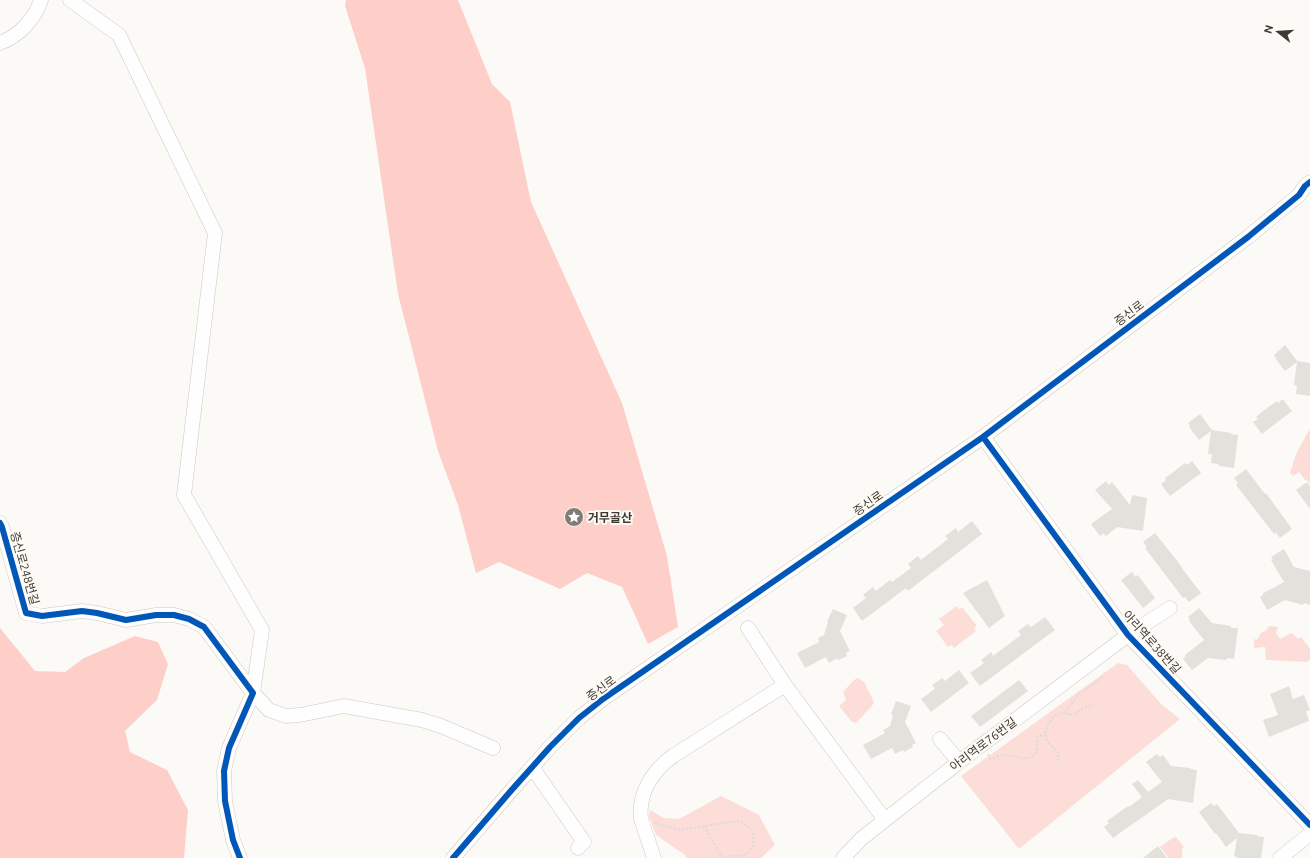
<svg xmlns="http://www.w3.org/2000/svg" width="1310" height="858" font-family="Ubuntu,'Noto Sans KR',sans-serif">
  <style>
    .green { fill: #fcddd8 }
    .forest { fill: #fdcfc8 }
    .building { fill: #e2e1db }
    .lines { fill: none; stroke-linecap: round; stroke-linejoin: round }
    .minor-casing { stroke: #ccc8c2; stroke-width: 15 }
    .path { stroke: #dbdbd9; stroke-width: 2; stroke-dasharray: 2 2; stroke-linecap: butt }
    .minor { stroke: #fffefe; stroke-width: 14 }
    .cycleway-casing { stroke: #fdfaf6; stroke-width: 8 }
    .cycleway { stroke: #0057b8; stroke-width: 6 }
    .labels { text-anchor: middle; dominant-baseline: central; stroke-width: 4; stroke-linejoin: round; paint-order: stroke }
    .street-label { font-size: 12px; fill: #3e3930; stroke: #fdfaf6 }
    .poi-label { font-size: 12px; font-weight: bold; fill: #3e3930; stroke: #fdfaf6; text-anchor: start }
  </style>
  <rect width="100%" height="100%" fill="#fcfaf7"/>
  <path class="green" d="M1309,430L1310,432V484L1307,480L1306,481L1299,472L1293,476L1290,473L1296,454Z
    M957,606L959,609L962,607L977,626L974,628L976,631L954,648L952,645L948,647L936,631L944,625L939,619Z
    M1271,626L1278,627L1276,633L1280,639L1291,633L1299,639L1301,637L1310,649V660L1307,662L1266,660L1265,647L1254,648V639L1257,640L1261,633L1268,629L1267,627Z
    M1118,663L1127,665L1162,705L1180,719L1019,849L961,776Z
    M858,678L864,682L874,702L872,706L856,723L852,722L839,706L846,700L843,692L854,680Z
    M721,796L759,815L775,845L761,858H687L685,855L656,835L649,816L650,810L664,818L679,819Z
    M1174,837L1175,838L1176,837L1184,847L1182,848V858H1167L1168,857L1160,847Z"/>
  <path class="forest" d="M346,0H458L492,84L510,102L531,202L622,403L667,556L678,627L648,644L622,587L587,573L560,589L499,562L476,573L458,505L438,451L398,294L365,68L345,6Z
    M0,628L35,671L65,672L84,658L135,636L158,642L168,664L157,700L125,731L130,752L167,770L188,810L184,858H0Z"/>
  <path class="building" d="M1285,345L1297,361L1310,363V396L1296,394L1297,386L1294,385L1297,362L1285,371L1275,358H1276L1274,355Z
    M1283,399L1292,411L1262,434L1253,422L1258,419L1256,417L1263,411L1277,401L1278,403Z
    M1200,414L1212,430L1231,433V434L1238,435L1234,468L1219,466V464L1211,463L1212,454H1208L1211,431L1199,440L1189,427L1190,426L1188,423Z
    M1192,461L1201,473L1170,496L1161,484L1166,480L1165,478L1172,473L1185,463L1187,465Z
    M1246,469L1265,494L1266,493L1292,529L1280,538L1276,533L1274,534L1236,485L1238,483L1234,478Z
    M1106,481L1109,485L1112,482L1130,505L1132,495L1147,498L1143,531L1117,527L1106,536L1103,533L1100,536L1091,524L1112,509L1095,490Z
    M1307,482L1310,486V509L1296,490Z
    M972,521L982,534L908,591L906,588L862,621L853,608L866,598L863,595L873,587L876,591L890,580L892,582L911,568L908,564L918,556L921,560L948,539L945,536L956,528L958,532Z
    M1155,533L1182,567H1181L1201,593L1189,602L1185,597L1183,598L1145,548L1147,547L1143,542Z
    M1284,549L1294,567L1310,571V605L1304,603L1303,605L1285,600L1267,610L1260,597L1263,595L1262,594L1284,582L1271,560H1273L1271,557Z
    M1132,572L1135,577L1138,575L1155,598L1143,608L1121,580Z
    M987,580L1005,616L989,628L963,593Z
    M1199,608L1212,623L1231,626V628H1238L1234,659L1227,658V660L1208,658L1192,670L1183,659L1186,656L1185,655L1204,640L1189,621L1190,620L1188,617Z
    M833,609L847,615L840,631L850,651L846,653L847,656L838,660L837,658L829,663L826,657L805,668L797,653L819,642L818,638L824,635L828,622H827Z
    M1045,617L1055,630L980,686L970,673L984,663L981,660L991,652L993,656L1021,635L1018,631L1028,624L1031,627Z
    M959,670L969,683L931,712L921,699L935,689L932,685L942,678L945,681Z
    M1019,680L1028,691L980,727L971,716Z
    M1289,686L1293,699L1304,695L1310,710L1306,711L1309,721L1269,737L1263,720L1278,715L1270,694Z
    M896,701L911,706L905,722L916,743L912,745L913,747L904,752L903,750L895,754L892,748L871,759L863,745L885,733L883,730L890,726L893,715L891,714Z
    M1157,754L1160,757L1163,755L1171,766L1190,768V769L1197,770L1193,803L1168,799L1113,838L1104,827L1109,823L1107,821L1128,806L1129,807L1142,797L1132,784L1138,780L1148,792L1162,782L1146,762Z
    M1211,803L1214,806L1217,804L1239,833L1257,835V836L1264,837L1261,858H1237V857L1234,856L1237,838L1226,847L1216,833L1215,834L1199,812Z
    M1158,846L1167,858H1143Z"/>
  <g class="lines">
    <g class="minor-casing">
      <path id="minor" d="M70,0L119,35L215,233L184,495L262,630L253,693L229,748L224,771L225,801L233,840L240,858
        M0,43C19,36 35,19 41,0
        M983,437L1128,635L1310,825
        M0,523L2,527L26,613L42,616L82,611L97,613L126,620L156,615H174L189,619L204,627L253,693L269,710L286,716L300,715L344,706L422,720L441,726L493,748
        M748,628L785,685L885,820
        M940,739L959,762
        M532,767L584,842L578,848
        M453,858L509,793L550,747L579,718L603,699L983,437L1248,237L1299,195L1305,186L1310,182
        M654,858L641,819C638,793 653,770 673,756L785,685
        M843,858L861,839L885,820L959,762L1128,635L1170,608
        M1280,858L1310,834"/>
    </g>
    <path class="path" d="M1064,713L1079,694L1103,677
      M988,754L991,759C996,757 1001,755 1007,755C1016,756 1031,764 1036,751C1038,747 1036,742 1037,738L1039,736L1045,734
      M1058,761C1061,743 1037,747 1049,723C1051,719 1054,716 1058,714C1063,712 1068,715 1074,714C1081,711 1086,706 1094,705
      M655,823L678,830L737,821L743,823L752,830C758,858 743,855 721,857
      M704,826L721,856"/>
    <use href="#minor" class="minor"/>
    <g class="cycleway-casing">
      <path id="cycleway" d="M983,437L1128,635L1310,825
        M0,523L2,527L26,613L42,616L82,611L97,613L126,620L156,615H174L189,619L204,627L253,693L229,748L224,771L225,801L233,840L240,858
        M453,858L509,793L550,747L579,718L603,699L983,437L1248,237L1299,195L1305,186L1310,182"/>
    </g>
    <use href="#cycleway" class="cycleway"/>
  </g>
  <defs>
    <g id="sight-disc" transform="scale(1)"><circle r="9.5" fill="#807d76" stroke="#fdfaf6"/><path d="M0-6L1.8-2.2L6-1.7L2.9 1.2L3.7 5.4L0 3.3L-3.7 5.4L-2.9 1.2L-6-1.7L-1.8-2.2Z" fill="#fff"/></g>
  </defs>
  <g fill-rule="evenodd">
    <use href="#sight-disc" x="574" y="517"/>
  </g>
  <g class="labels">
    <g class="street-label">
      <text transform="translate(1129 313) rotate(-37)">증신로</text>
      <text transform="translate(868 503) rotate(-35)">증신로</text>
      <text transform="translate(25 568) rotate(74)">증신로248번길</text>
      <text transform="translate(1152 642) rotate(48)">아리역로38번길</text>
      <text transform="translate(601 688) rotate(-36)">증신로</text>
      <text transform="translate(983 744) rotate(-37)">아리역로76번길</text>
    </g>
    <g class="poi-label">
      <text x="588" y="517">거무골산</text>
    </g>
  </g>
  <g transform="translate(1278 32) rotate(287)" stroke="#fdfaf6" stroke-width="3" paint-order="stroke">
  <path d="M0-3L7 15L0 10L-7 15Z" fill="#3e3930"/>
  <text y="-6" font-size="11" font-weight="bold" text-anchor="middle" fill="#3e3930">N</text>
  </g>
</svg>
